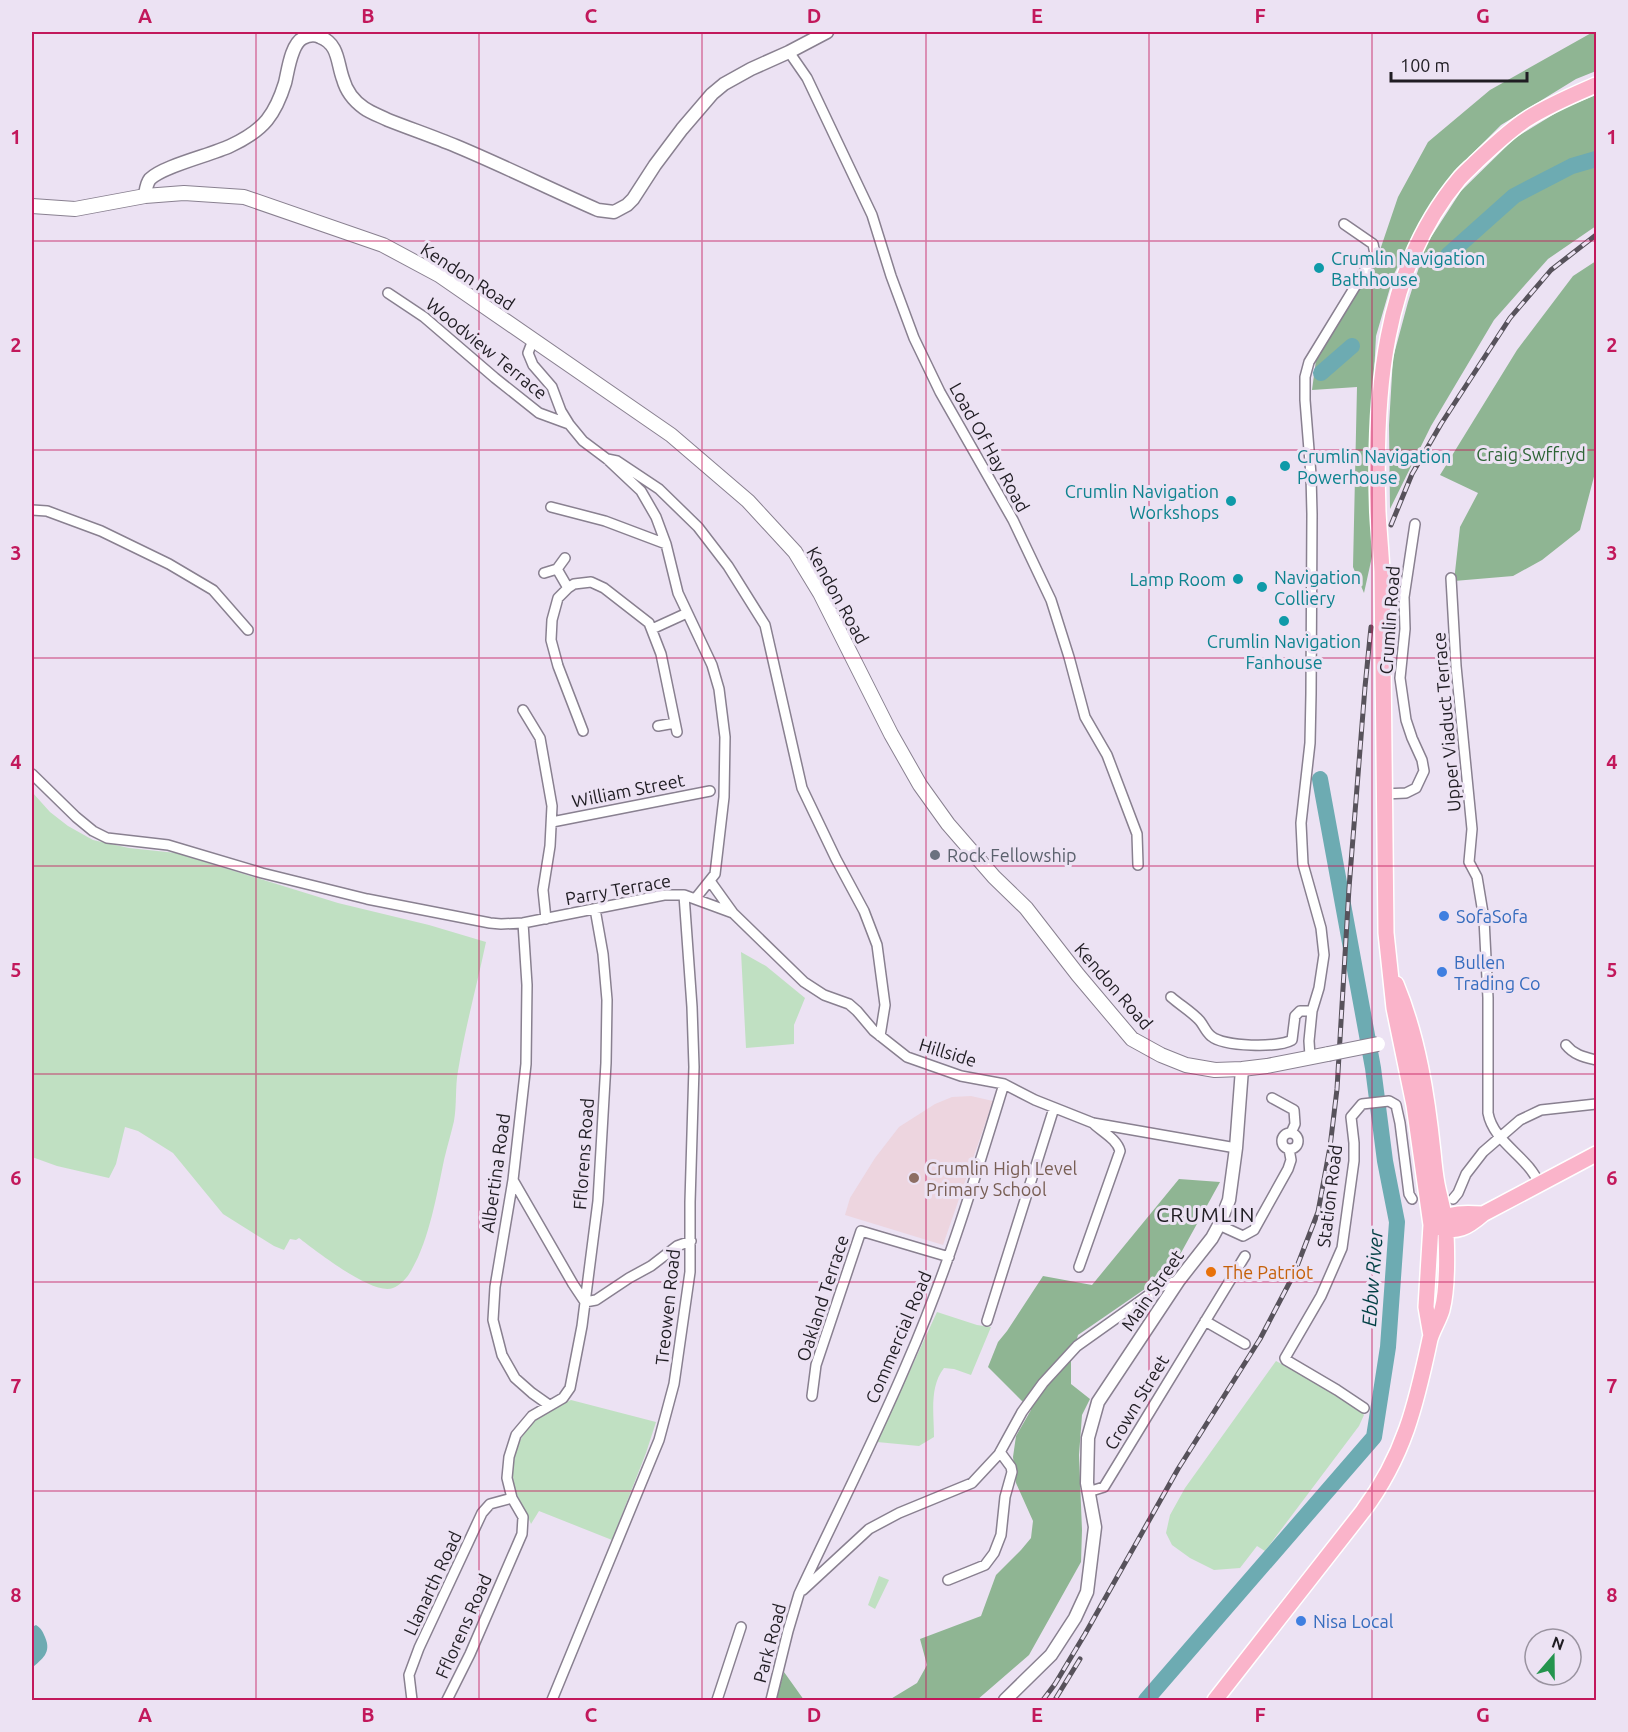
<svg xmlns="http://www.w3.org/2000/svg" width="1628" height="1732" font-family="Ubuntu,sans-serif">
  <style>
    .education { fill: #edd5df }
    .green { fill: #c0e0c2 }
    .forest { fill: #8fb593 }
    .water { fill: #6dabb2 }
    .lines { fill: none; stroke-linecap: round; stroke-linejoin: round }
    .river { stroke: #6dabb2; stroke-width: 16 }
    .minor-casing { stroke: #898090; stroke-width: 12 }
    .tertiary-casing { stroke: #898090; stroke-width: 15 }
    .secondary-casing { stroke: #898090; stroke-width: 16 }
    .primary-casing { stroke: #fff; stroke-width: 18 }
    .minor { stroke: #fff; stroke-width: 9 }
    .tertiary { stroke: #fff; stroke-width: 12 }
    .secondary { stroke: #fff; stroke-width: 14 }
    .primary { stroke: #fab4ca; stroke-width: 15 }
    .rail-casing { stroke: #57525b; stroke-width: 5 }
    .rail { stroke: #ece2f3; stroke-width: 3; stroke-dasharray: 9; stroke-linecap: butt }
    .secondary-bridge-casing { stroke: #898090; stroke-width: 16; stroke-linecap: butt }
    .secondary-bridge { stroke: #fff; stroke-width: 14 }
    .grid { fill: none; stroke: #c2185b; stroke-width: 1.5; stroke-opacity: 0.55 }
    .culture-dot { fill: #0f9aa8; stroke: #ece2f3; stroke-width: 2 }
    .worship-dot { fill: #6b7280; stroke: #ece2f3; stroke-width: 2 }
    .shop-dot { fill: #3f7fe0; stroke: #ece2f3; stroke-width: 2 }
    .education-dot { fill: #8d6e63; stroke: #ece2f3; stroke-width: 2 }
    .food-dot { fill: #e8710a; stroke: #ece2f3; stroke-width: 2 }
    .labels { text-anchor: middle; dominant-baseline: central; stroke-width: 6; stroke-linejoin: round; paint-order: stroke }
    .culture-label { font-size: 18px; fill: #0d838f; stroke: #ece2f3; text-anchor: start }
    .street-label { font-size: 18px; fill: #201d23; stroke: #ece2f3 }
    .park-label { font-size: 18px; fill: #2e6537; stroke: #ece2f3 }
    .worship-label { font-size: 18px; fill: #5b616d; stroke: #ece2f3; text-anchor: start }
    .shop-label { font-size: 18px; fill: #366cbe; stroke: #ece2f3; text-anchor: start }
    .education-label { font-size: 18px; fill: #785e54; stroke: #ece2f3; text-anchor: start }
    .food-label { font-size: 18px; fill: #c56008; stroke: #ece2f3; text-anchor: start }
    .water-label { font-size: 20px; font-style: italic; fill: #013f44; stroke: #ece2f3 }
    .quarter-label { font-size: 21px; letter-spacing: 1.5px; fill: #201d23; stroke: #ece2f3 }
    .neatline { fill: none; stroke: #c2185b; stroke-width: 2 }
    .grid-label { font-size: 20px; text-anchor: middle; font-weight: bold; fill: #c2185b }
  </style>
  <rect width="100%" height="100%" fill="#ece2f3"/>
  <path class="education" d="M971,1096L993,1101L943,1245L845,1215L850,1198L875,1158L899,1127L935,1104L952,1097Z"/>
  <path class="green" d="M32,792L50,812L68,826L93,840L129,848L176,853L338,903L429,925L486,942C477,985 465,1028 458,1071C455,1087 457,1104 454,1121C451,1134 447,1147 444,1160C437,1194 429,1240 412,1269C408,1277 401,1285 393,1288C373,1296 316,1251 299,1238L296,1240L290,1239L284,1250L274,1246L223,1214L173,1153L138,1131L125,1127L116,1164L109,1178L57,1166L32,1157Z
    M741,952L766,966L805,998L794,1025V1044L746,1048Z
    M937,1312L977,1325L991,1327L971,1375L954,1369L944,1368C929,1387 934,1414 934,1437L919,1446L877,1442Z
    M1276,1361L1356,1403L1364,1415L1359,1426L1265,1551L1257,1546L1240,1568L1214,1570L1190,1558L1172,1545L1166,1533L1170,1515L1185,1488Z
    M571,1400L656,1422L646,1453L612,1540L539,1511L531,1524C527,1513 521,1504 517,1494C507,1468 515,1440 535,1421C545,1412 559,1406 571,1400Z
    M879,1576L889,1580L875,1609L868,1605Z"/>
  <path class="forest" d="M1593,32H1596V71L1576,79L1501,125L1452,174L1421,220L1394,274L1376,336L1372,412L1373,552L1364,593L1353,567L1357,387L1312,390L1316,360L1379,253L1398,197L1428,142L1490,90Z
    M1596,95V226L1548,259L1494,320L1431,426L1390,509L1389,425L1393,358L1408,302L1426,245L1461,191L1515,138L1564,108Z
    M1596,261V469L1580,530L1542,560L1513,576L1454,581L1460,527L1478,493L1440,475L1517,350L1573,276Z
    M1179,1179L1220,1182L1171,1271L1078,1335L1071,1361V1384L1090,1399L1082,1415L1079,1455L1082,1530L1081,1562L1029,1655L977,1700H889L917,1683L927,1665L920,1639L981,1616L996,1575L1021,1550L1031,1538L1033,1521L1016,1483L1013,1457L1016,1436L1031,1410L988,1367L998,1342L1007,1331L1043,1276L1092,1285Z
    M784,1672L804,1700H776Z"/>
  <path class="water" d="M36,1625C41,1628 43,1632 45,1637C52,1653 42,1659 32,1668V1627Z"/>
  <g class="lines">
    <path class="river" d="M1448,255L1514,196L1572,166L1596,159
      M1321,373L1352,346
      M1146,1700L1374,1437L1388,1347L1397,1222L1385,1161L1373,1068L1320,779"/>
    <g class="minor-casing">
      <path id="minor" d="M789,52L807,78L872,215L891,276L914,338L940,392L1013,520L1051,600L1069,657L1085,717L1107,755L1137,834L1138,865
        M388,293L424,317L495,378L539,413L569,424
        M533,340L528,353L533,365L552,387L561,411L569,424L583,441L607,459L641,491L656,517L666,544L678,593L712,665L719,689L725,737L724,797L715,874L695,899
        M607,459L617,461L659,489L698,527L728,566L765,625L802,788L836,859L864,911L877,945L885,1005L880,1036
        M551,507L605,521L666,544
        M32,510L47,511L101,531L169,564L213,590L248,630
        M557,569L568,588
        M544,573L557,569L565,558
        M1451,578L1456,666L1472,829L1469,862L1477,877L1484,919L1488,998V1113C1492,1135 1512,1148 1526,1164C1532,1170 1536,1177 1540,1184
        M652,629L687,613
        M523,710L540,738L552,806L550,846L543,890L546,919
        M658,726L675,723
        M583,731L558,666L551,640L552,620L558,598L568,588L574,584L591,582L604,588L649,623L661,654L677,732
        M32,774L76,817L93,831L107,838L168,845L262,873L367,899L490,923L501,924L523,923L664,895H684L733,913L804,982L824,995L849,1004L857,1011L874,1031L907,1057L961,1076L1004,1084L1035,1100L1093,1123L1236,1148
        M1384,794L1406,793L1416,788L1424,771L1422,760L1412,738L1406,720L1400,678L1405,629L1404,597L1415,524
        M552,822L710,791
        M710,881L733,913
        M523,923L527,985L526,1064L513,1180L495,1287L493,1320L502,1355L515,1378L532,1393L549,1405
        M1171,997C1180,1005 1192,1012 1200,1021C1204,1026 1206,1032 1211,1036C1224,1047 1278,1048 1292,1040L1295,1016L1300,1011H1312
        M1566,1045C1574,1055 1584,1057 1596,1060
        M1310,1056L1309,1041L1312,1011L1319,988L1324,955L1321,928L1303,864L1302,844L1301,823L1310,743L1311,694L1312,514L1311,475L1305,400V377L1309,362L1375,254L1373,244L1344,224
        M1272,1098L1294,1110L1295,1124L1291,1133
        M1282 1141a8 8 0 1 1 16 0a8 8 0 1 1-16 0Z
        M513,1180L573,1284L585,1302L596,1300L629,1278L651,1266L677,1246L691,1241
        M1453,1199L1458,1193L1466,1174L1483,1152L1520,1120L1541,1110L1596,1104
        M1219,1225L1243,1236L1254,1230L1288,1169L1291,1160L1289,1149
        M1079,1267L1120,1151C1117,1139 1102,1132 1093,1123
        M987,1321L1054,1108
        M1205,1321L1245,1344
        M812,1396L816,1365L861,1231L949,1257
        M1364,1408L1337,1390L1286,1360L1285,1358L1321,1296L1342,1248L1354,1161V1143L1351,1117L1362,1104L1389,1101L1396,1105L1400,1123L1409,1194L1412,1199
        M1088,1492L1104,1487L1245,1256
        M948,1580L985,1565L994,1553L1001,1535L1005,1497L1012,1472L1011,1467L1000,1452
        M803,1590L869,1529L899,1513L972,1483L999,1454L1022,1412L1043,1383L1077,1346L1160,1287L1179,1280
        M412,1700L409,1675L419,1648L482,1513L490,1504L512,1498
        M447,1700L470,1654L522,1534L523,1517L512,1498L507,1478L509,1457L516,1435L532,1416L563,1398L570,1388L582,1326L598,1201L606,1063L607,1000L603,954L595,909
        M552,1700L659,1440L674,1384L690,1272V1202L694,1067L692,1007L684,895
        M717,1700L741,1627
        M771,1700L788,1631L799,1594C835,1517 874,1441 907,1363C947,1272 975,1178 1004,1084"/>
    </g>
    <g class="tertiary-casing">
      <path id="tertiary" d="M145,196C146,190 146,184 150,179C163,166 211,155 230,146C243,140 258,131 267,120C275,110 281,96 285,83C288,71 291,44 303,38C309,35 314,34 320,37C339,44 337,63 343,79C346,90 354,101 364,108C371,113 380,116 388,120C411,129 434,137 456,146C504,166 550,189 598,210L614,212L627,205L633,199L655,165L682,129L712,94L724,84L751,69L789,52L827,32
        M1005,1700L1051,1655L1075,1618L1087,1592L1095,1527L1087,1483L1088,1438L1098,1402L1179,1280L1212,1238L1219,1225L1229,1200L1236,1148L1242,1069"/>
    </g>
    <g class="secondary-casing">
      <path id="secondary" d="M32,206L75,209L145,196L184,193L244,197L383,245L439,275L671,435L748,501L795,552L820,593L891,734L920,785L948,824L994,877L1026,908L1078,975L1132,1039L1161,1055L1186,1065L1215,1070L1242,1069L1267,1066L1328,1054"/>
    </g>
    <g class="primary-casing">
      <path id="primary" d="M1436,1222C1451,1212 1466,1213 1483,1214
        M1437,1227C1457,1234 1468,1227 1483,1214L1596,1154
        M1431,1336L1426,1307L1431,1225L1414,1105L1394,1008L1386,933L1382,571C1381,551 1379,531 1378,512C1374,397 1382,271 1459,179C1464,173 1470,168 1475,163C1492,147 1508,131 1527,119C1549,105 1573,95 1596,85
        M1215,1700L1363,1511C1404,1456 1416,1405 1430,1339C1433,1329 1439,1320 1442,1310C1448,1287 1447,1256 1446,1233C1446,1216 1440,1200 1437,1184C1435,1173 1434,1163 1433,1152C1427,1095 1418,1037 1396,984"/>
    </g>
    <use href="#minor" class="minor"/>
    <use href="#tertiary" class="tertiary"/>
    <use href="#secondary" class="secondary"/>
    <use href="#primary" class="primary"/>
    <g class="rail-casing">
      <path id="rail" d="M1391,525L1412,474L1441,424L1510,318L1551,270L1596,235
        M1056,1698L1080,1659
        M1043,1700L1055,1684L1085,1634L1178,1469L1260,1339L1294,1274L1318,1212L1330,1147L1337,1089L1349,888L1365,687L1371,627"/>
    </g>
    <use href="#rail" class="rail"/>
    <g class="secondary-bridge-casing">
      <path id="secondary-bridge" d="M1328,1054L1378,1044"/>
    </g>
    <use href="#secondary-bridge" class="secondary-bridge"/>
  </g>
  <path class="grid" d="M256,32V1700M479,32V1700M702,32V1700M926,32V1700M1149,32V1700M1372,32V1700M32,241H1596M32,450H1596M32,658H1596M32,866H1596M32,1074H1596M32,1282H1596M32,1491H1596"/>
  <g class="culture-dot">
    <circle cx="1319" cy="268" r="6"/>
    <circle cx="1285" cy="466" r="6"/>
    <circle cx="1231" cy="501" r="6"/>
    <circle cx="1238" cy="579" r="6"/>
    <circle cx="1262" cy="587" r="6"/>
    <circle cx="1284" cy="621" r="6"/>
  </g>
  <circle class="worship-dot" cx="935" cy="855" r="6"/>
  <g class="shop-dot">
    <circle cx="1444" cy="916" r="6"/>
    <circle cx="1442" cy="972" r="6"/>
    <circle cx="1301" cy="1621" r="6"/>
  </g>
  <circle class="education-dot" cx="914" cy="1178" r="6"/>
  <circle class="food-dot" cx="1211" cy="1272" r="6"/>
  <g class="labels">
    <g class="culture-label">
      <text x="1331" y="258">Crumlin Navigation<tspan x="1331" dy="21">Bathhouse</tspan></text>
      <text x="1297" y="456">Crumlin Navigation<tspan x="1297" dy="21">Powerhouse</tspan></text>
      <text x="1219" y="491" text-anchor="end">Crumlin Navigation<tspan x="1219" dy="21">Workshops</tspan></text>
      <text x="1274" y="577">Navigation<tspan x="1274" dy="21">Colliery</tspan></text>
      <text x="1226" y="579" text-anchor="end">Lamp Room</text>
      <text x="1284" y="641" text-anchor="middle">Crumlin Navigation<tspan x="1284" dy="21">Fanhouse</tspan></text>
    </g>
    <g class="street-label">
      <text transform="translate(468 276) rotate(33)">Kendon Road</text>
      <text transform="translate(487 348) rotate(39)">Woodview Terrace</text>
      <text transform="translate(990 447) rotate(61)">Load Of Hay Road</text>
      <text transform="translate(838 595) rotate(61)">Kendon Road</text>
      <text transform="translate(1389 620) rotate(-86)">Crumlin Road</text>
      <text transform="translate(1446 722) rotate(-95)">Upper Viaduct Terrace</text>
      <text transform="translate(628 790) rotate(-11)">William Street</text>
      <text transform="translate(618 889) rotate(-10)">Parry Terrace</text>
      <text transform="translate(1114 986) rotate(49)">Kendon Road</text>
      <text transform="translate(948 1052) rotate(17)">Hillside</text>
      <text transform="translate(583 1154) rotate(-86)">Fflorens Road</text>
      <text transform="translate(495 1173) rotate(-82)">Albertina Road</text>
      <text transform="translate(1329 1196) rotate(-83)">Station Road</text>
      <text transform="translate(1152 1290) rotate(-55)">Main Street</text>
      <text transform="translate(822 1298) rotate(-72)">Oakland Terrace</text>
      <text transform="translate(667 1307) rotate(-84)">Treowen Road</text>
      <text transform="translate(898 1337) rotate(-67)">Commercial Road</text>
      <text transform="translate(1136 1402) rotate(-59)">Crown Street</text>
      <text transform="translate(432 1583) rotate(-65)">Llanarth Road</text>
      <text transform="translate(463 1626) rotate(-66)">Fflorens Road</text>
      <text transform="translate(769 1643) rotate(-75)">Park Road</text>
    </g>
    <g class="park-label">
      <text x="1531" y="454">Craig Swffryd</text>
    </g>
    <g class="worship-label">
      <text x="947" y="855">Rock Fellowship</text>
    </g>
    <g class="shop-label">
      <text x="1456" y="916">SofaSofa</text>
      <text x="1454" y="962">Bullen<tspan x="1454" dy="21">Trading Co</tspan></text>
      <text x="1313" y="1621">Nisa Local</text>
    </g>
    <g class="education-label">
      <text x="926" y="1168">Crumlin High Level<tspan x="926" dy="21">Primary School</tspan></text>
    </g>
    <g class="food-label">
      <text x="1223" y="1272">The Patriot</text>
    </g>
    <g class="water-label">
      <text transform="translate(1372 1278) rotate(-86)">Ebbw River</text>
    </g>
    <g class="quarter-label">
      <text x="1206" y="1214">CRUMLIN</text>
    </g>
  </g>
  <rect width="1628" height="1732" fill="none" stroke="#ece2f3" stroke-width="66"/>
  <g transform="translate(1553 1657) rotate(20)"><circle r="28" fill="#ece2f3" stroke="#9a93a0" stroke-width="1.5"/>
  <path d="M0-4.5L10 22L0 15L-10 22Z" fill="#24944e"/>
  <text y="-9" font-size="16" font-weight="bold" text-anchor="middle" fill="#201d23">N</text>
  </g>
  <path d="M1391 72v9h136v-9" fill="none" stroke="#201d23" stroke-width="3"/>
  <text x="1400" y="72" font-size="18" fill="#201d23" stroke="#ece2f3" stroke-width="4.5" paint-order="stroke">100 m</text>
  <rect x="33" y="33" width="1562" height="1666" class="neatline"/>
  <g class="grid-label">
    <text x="145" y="23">A</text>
    <text x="368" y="23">B</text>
    <text x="591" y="23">C</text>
    <text x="814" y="23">D</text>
    <text x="1037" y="23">E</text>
    <text x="1260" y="23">F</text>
    <text x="1483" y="23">G</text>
    <text x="16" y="144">1</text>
    <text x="1612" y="144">1</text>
    <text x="16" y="352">2</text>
    <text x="1612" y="352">2</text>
    <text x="16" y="560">3</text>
    <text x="1612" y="560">3</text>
    <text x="16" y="769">4</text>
    <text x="1612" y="769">4</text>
    <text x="16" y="977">5</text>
    <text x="1612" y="977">5</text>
    <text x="16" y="1185">6</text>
    <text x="1612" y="1185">6</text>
    <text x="16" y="1393">7</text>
    <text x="1612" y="1393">7</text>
    <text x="16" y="1602">8</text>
    <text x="1612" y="1602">8</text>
    <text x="145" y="1722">A</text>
    <text x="368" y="1722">B</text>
    <text x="591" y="1722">C</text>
    <text x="814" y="1722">D</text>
    <text x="1037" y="1722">E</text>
    <text x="1260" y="1722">F</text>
    <text x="1483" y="1722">G</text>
  </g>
</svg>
